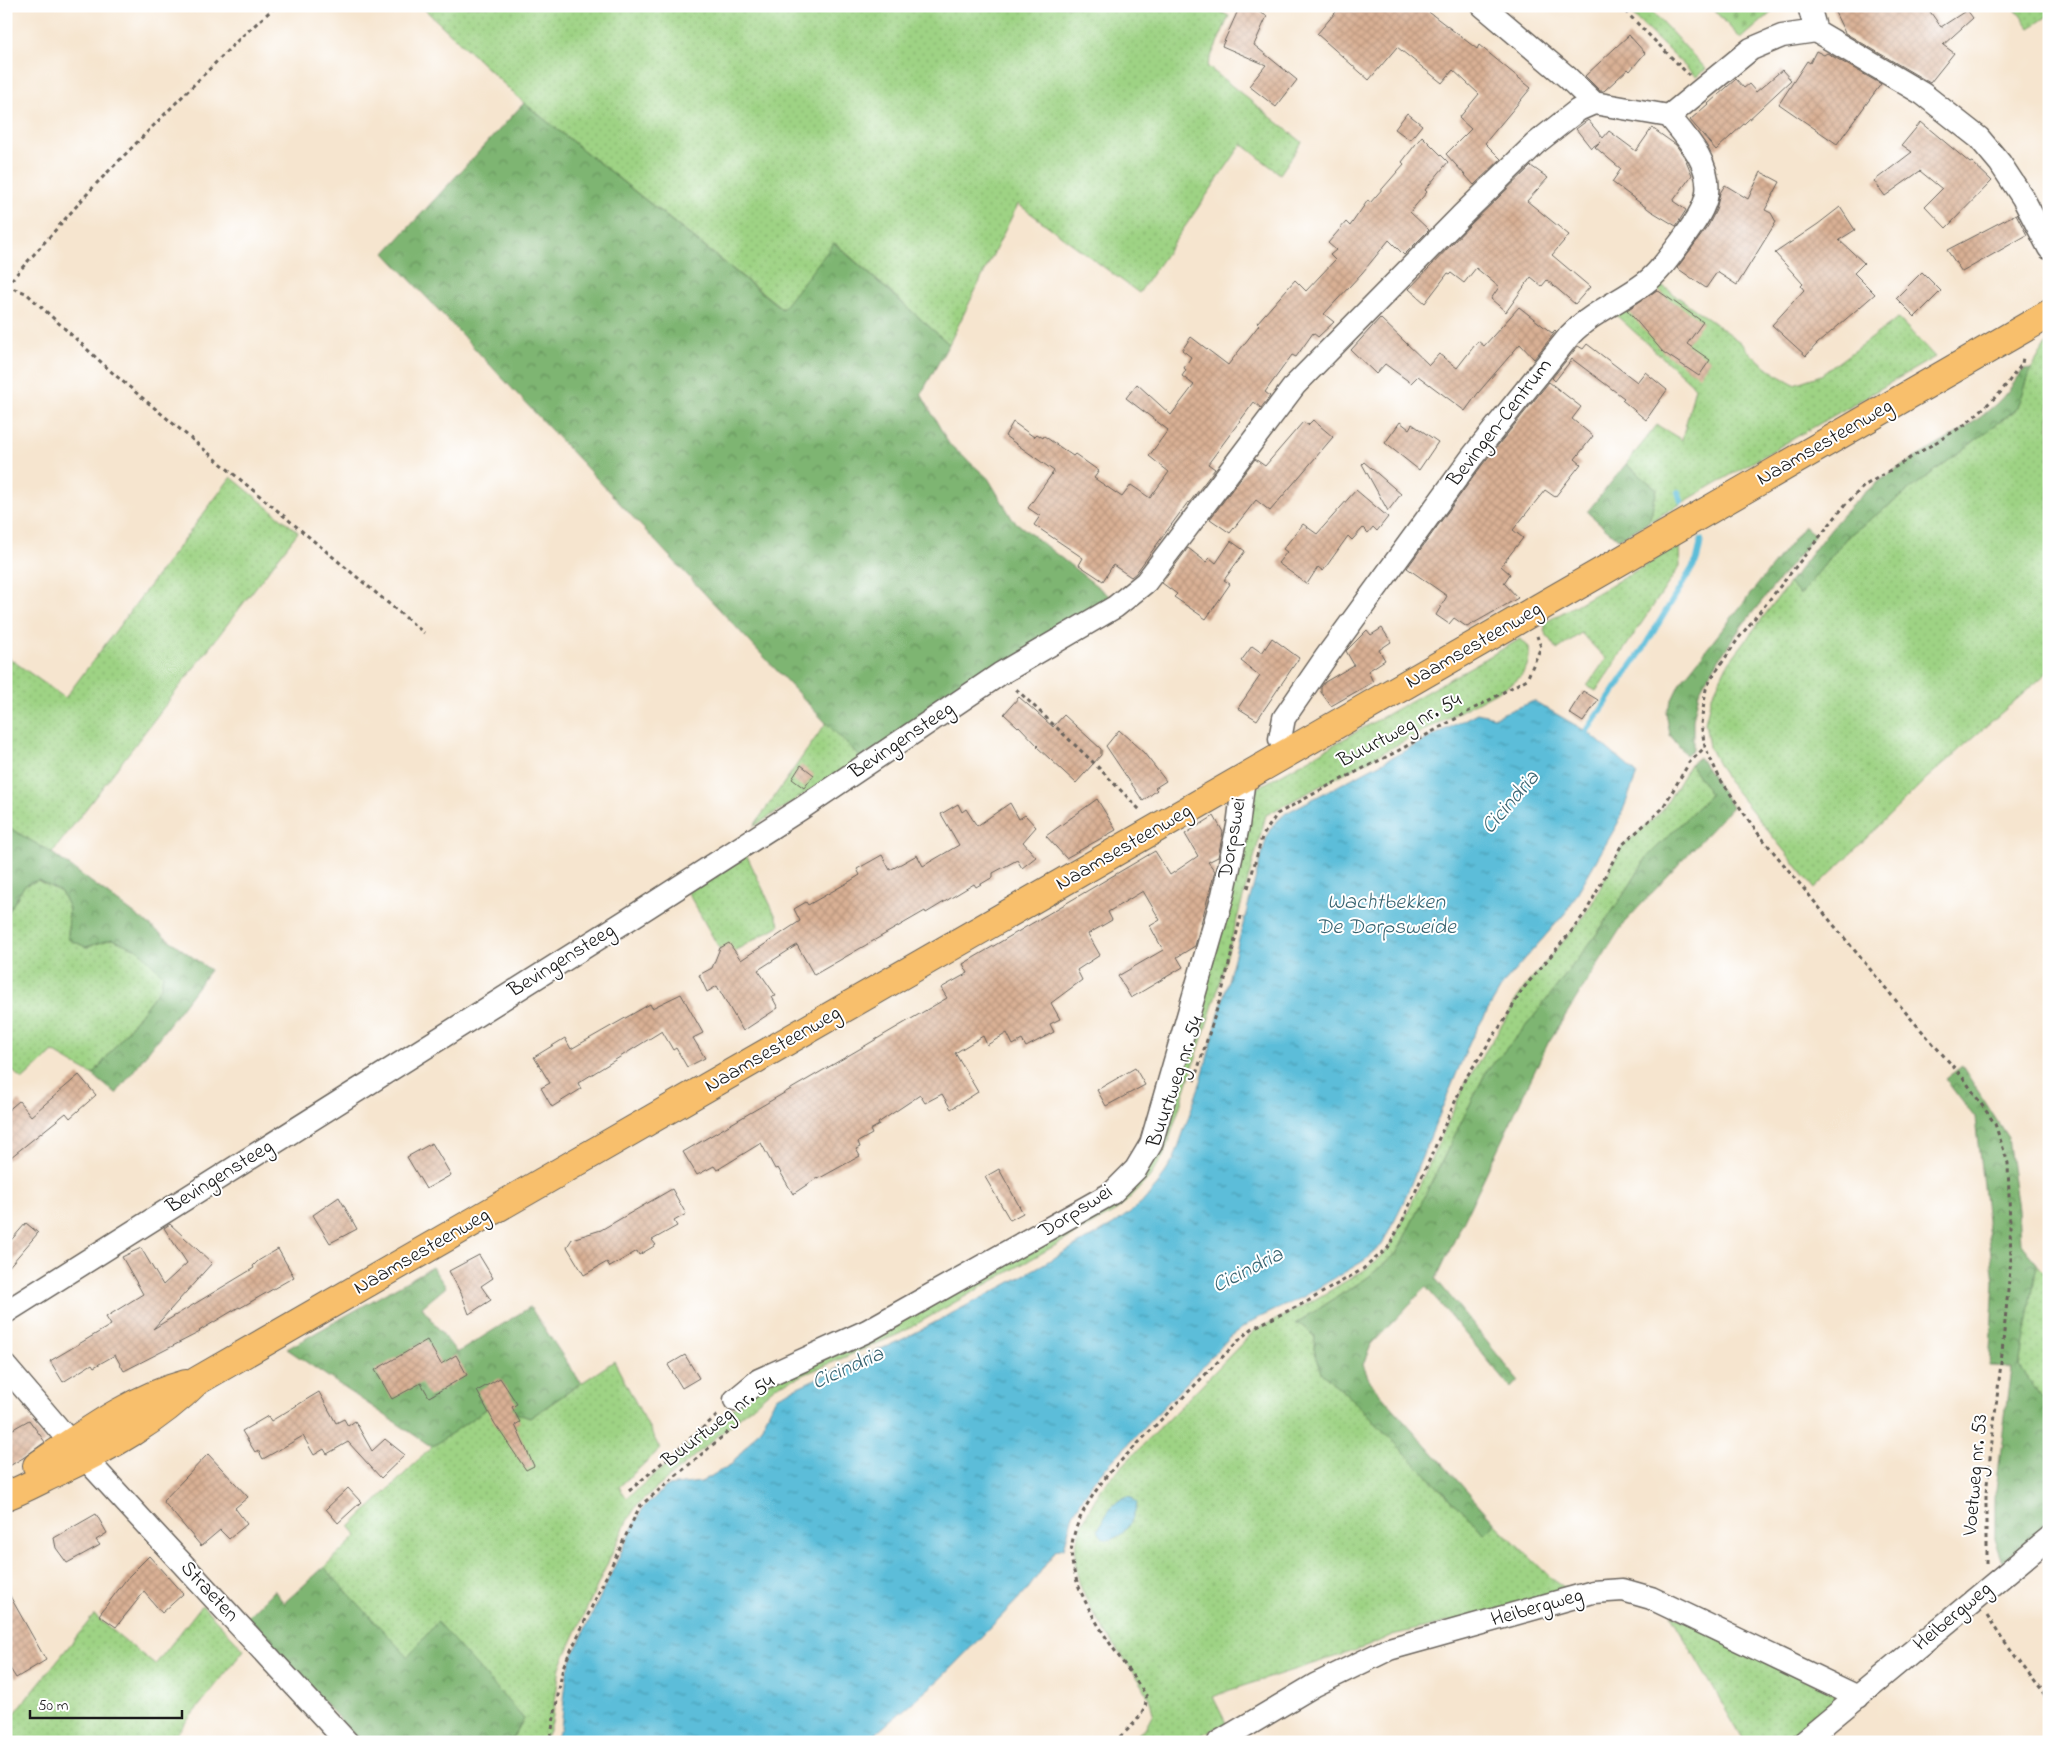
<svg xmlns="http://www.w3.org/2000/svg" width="2055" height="1748" font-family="'Indie Flower',sans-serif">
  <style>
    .grass { fill: url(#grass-dots); stroke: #5d7850 }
    .forest { fill: url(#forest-crowns); stroke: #4d6847 }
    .cemetery { fill: url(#cemetery-stones); stroke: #5d7850 }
    .water { fill: url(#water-ripples); stroke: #3c6c7a }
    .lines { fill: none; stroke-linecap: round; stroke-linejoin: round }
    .stream { stroke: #5bbdd9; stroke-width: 6 }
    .building { fill: url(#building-cross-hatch) }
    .minor-casing { stroke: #68625b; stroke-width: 25 }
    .major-casing { stroke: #68625b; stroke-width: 30 }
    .path { stroke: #68625b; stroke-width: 3; stroke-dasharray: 4 4; stroke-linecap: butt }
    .minor { stroke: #fff; stroke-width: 22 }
    .major { stroke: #f8bf6c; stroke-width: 28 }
    .labels { text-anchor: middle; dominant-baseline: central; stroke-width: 4; stroke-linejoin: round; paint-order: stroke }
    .street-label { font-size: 21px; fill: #1c1c1c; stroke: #fff }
    .water-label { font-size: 22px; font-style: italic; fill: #386471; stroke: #fff }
  </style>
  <defs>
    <pattern id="grass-dots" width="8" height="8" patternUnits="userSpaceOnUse" patternTransform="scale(1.25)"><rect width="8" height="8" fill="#9ed384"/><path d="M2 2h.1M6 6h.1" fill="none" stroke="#88b571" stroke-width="1.8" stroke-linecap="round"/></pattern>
    <pattern id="forest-crowns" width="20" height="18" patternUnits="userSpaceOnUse" patternTransform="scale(1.25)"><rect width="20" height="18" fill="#7eb572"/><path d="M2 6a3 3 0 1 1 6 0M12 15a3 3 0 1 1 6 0" fill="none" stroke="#66925d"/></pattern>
    <pattern id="cemetery-stones" width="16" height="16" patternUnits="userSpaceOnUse" patternTransform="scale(1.25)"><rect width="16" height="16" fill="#9ed384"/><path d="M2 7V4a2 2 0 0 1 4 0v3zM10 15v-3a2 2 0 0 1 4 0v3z" fill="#88b571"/></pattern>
    <pattern id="water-ripples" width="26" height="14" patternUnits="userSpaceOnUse" patternTransform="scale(1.25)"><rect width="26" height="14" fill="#5bbdd9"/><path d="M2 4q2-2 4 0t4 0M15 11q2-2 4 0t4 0" fill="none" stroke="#4a99af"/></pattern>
    <pattern id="building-cross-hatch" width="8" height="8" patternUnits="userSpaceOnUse" patternTransform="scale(1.25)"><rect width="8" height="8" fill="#d9b094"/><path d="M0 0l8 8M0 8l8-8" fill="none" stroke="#ba977f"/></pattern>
  </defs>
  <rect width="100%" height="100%" fill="#fff"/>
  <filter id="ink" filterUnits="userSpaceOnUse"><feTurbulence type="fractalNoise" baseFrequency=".02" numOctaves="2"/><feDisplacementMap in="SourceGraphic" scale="10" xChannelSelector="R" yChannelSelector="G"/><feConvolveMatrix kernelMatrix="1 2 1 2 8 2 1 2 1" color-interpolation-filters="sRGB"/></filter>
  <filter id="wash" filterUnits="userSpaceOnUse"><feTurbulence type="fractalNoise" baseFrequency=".0096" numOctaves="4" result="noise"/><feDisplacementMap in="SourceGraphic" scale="20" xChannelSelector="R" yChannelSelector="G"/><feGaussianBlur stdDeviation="1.12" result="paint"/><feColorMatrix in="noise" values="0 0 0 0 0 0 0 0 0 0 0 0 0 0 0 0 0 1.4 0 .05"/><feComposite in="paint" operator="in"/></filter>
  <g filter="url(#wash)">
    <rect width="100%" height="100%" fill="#f6e5cf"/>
    <path class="grass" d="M421,6H1209L1229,16L1207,66L1302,142L1280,174L1242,144L1139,293L1018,204L949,344L835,243L783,309L524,103Z
      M1627,6H1647L1706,69L1696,77L1625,8Z
      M2013,6H2049V15L2030,28Z
      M1660,284L1740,342L1752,355L1776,374L1794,384L1821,375L1898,318L1935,357L1649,522L1657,489L1626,464L1657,425L1682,440L1695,387L1616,315Z
      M2049,339V671L1927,778L1815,889L1727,780L1709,747L1705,722L1711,698L1727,665L1789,583L1800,595L1847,537L2018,408L2031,369Z
      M231,477L298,532L52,853L6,826V656L65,698Z
      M1679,546L1680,566L1596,691L1587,686L1606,659L1581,633L1557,650L1544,631L1546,622Z
      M1520,639L1529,647C1530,664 1526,673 1513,683L1266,815L1214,1002L1164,1155L1149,1178L1118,1210L899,1334L775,1387L637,1505L626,1523L560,1667L552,1722L548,1733L540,1742H515L512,1739L524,1719L437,1623L408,1658L324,1567L357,1536L350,1527L432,1447L492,1405L530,1418L614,1361L660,1449L619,1487L627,1498L771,1376L1132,1182L1203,992L1253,808L1254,790Z
      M826,723L861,758L753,827Z
      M1690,764L1707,788L1709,796L1647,857L1630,885L1596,935L1531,1020L1486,1072L1396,1254L1367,1278L1296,1323L1302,1325L1315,1336L1314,1349L1322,1373L1351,1398L1485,1534L1496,1524L1552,1579L1567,1589L1493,1612L1392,1635L1369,1646L1227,1691L1213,1697L1226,1723L1187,1742H1129L1145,1728L1153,1713C1148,1689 1138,1679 1125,1660C1102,1627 1066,1583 1077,1540C1082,1521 1092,1505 1101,1488L1254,1331L1309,1303L1363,1271L1379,1259L1389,1248L1407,1213L1466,1082L1510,1012L1514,1003L1527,984L1578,924L1591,905L1622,847L1662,811Z
      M746,854L780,925L724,957L687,891Z
      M37,880L61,892L69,908L68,939L86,947L112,939L137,949L163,975L161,987L93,1075L53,1052L22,1080L6,1064V916L24,886Z
      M2034,1260L2049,1279V1408L2020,1367Z
      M202,1605L244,1650L170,1742H6V1724L94,1615L155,1665Z
      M1670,1614L1838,1696L1839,1703L1789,1742H1745Z"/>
    <path class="forest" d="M524,103L782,309L834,243L949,344L921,394L949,444L988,478L1013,520L1112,598L861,758L826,723L385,253Z
      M2031,369L2018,408L1847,537L1800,595L1789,583C1813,552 1837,516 1868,490C1907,457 1957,440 1995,405C2006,395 2015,382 2023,370Z
      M1626,464L1657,489L1649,522L1618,539L1587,512Z
      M1804,526L1815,535L1741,627L1709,674L1699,692L1693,720V749L1686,755L1670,735L1666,712L1680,683Z
      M1699,757L1732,807L1624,923L1548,1043L1436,1279L1518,1380L1511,1388L1426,1287L1371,1345L1363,1365L1370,1382L1496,1524L1485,1534L1351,1398L1322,1373L1314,1349L1315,1336L1302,1325L1295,1324L1367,1278L1396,1254L1486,1072L1531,1020L1596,935L1630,885L1647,857L1709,796L1707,788L1690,764Z
      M6,826L52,853L210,970L116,1094L93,1075L161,987L163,975L137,949L112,939L86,947L68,939L69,908L61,892L38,880L24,886L6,916Z
      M1962,1066L2008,1138L2018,1210L2020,1243L2037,1264L2020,1367L2049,1408V1524L2003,1562L1995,1539V1498L2011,1367L1989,1366L1994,1281L1975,1118L1945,1079Z
      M432,1267L446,1287L422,1307L457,1353L530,1307L581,1383L530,1418L492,1405L432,1447L287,1349Z
      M324,1567L408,1657L437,1622L524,1719L510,1742H360L247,1617L274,1590L284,1603Z"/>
    <path class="cemetery" d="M1710,6H1779L1741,39Z"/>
    <path class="water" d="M1534,701L1589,733L1637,774L1618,823L1567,911L1504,983L1470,1041L1403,1203L1382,1245L1365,1260L1303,1297L1252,1321L1230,1337L1095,1479L1073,1514L1064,1548L1056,1550L1028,1589L941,1678L866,1742H553L561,1728L567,1672L572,1657L630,1533L643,1508L667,1486L701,1482L732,1464L762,1426L776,1397L905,1338L1004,1286L1113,1225L1141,1204L1158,1184L1174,1159L1201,1081L1266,839L1274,824L1286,813L1477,713L1494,717Z
      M1128,1496L1132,1497L1137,1504C1135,1511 1133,1517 1130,1523C1123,1536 1105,1549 1098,1530C1105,1517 1112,1501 1128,1496Z"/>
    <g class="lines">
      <path class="stream" d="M1678,492L1681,501
        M1582,738L1643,649L1697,560L1701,540"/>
    </g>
    <g id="blocks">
      <path class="building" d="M1240,6H1247L1267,16L1254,45L1297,80L1276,107L1249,86L1266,65L1222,46Z
        M1341,6H1421L1477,49L1479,45L1531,88L1485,143L1501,159L1474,185L1446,154L1471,129L1459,118L1479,94L1453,70L1442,83L1397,47L1369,80L1317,34Z
        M1832,6H1926L1941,27L1967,10L1973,18L1943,45L1954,53L1930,83L1845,33Z
        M1629,35L1645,53L1630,71L1628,69L1604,91H1600L1585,76Z
        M1816,51L1824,55L1827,53L1881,84L1837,144L1779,104L1807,61L1810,63Z
        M1782,70L1791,80L1716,150L1690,120L1736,79L1744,88L1749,84L1756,92Z
        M1407,113L1422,125L1410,140L1395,129Z
        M1588,120L1603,138L1609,131L1636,151L1652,128L1676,145L1685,158L1692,175L1673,201L1686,210L1676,226L1651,211L1612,182L1621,169L1595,147L1600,142L1591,148L1576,129Z
        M1921,122L1970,163L1972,162L1992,181L1946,228L1925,206L1942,189L1920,171L1885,196L1874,181L1912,152L1902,145Z
        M1422,136L1448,162L1425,190L1427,192L1410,212L1429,230L1404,255L1389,240L1362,273L1324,314L1334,322L1318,337L1313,333L1296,357L1292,355L1265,392L1270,396L1261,408L1254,402L1208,464L1215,469L1189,503L1188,502L1136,573L1131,577L1113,565L1103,581L1079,565L1083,558L1034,525L1040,516L1028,508L1054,471L1005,436L1013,422L1034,437L1037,434L1043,438L1044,436L1073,456L1075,454L1099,471L1094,478L1122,497L1131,485L1150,498L1169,472L1149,456L1168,430L1126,398L1137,384L1171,415L1194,385L1182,376L1186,370L1184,368L1191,357L1182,350L1191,337L1228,365L1259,325L1257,323L1295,280L1306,291L1335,260L1330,255L1336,250L1328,243L1346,222L1350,226L1368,200L1370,203L1404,164L1402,162Z
        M1531,166L1548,178L1527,201L1569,235L1552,255L1590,287L1575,304L1547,280L1542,286L1531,277L1506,312L1491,299L1499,287L1476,268L1464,283L1451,273L1450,274L1448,273L1425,303L1409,289L1470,225Z
        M1761,172L1780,182L1765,210L1771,213L1776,222L1737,285L1717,272L1706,288L1677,268L1708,226L1716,210L1720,193L1725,185L1748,199Z
        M1840,207L1855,230L1839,240L1864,263L1854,273L1875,294L1817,344L1806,356L1772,325L1804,290L1801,286L1803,284L1775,253L1818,224Z
        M2016,214L2027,235L1962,272L1947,250Z
        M1922,272L1941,291L1915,317L1896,298Z
        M1657,290L1703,322L1687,344L1710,360L1699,376L1663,352L1627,310Z
        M1519,307L1552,333L1555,330L1556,331L1534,359L1520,344L1478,393L1465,411L1418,376L1411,383L1385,364L1376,374L1351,350L1380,318L1429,365L1439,354L1457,368L1478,341L1484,346Z
        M1587,344L1637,382L1645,372L1667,390L1646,420L1622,400L1624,398L1572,359L1555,381L1552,378L1578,346L1583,349Z
        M1549,382L1581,407L1572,419L1593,436L1575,459L1581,464L1555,497L1545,490L1513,530L1523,538L1501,566L1510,574L1504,583L1518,598L1467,627L1454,618L1449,624L1436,615L1447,596L1407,568L1482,465Z
        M1313,420L1333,437L1270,511L1256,500L1230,533L1210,519L1255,459L1265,466L1303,422L1308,425Z
        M1400,422L1409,429L1412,424L1438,442L1419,470L1385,443Z
        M1364,462L1401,494L1388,511L1362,464Z
        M1356,490L1388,517L1377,531L1373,527L1368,533L1363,528L1352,540L1348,536L1323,571L1318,567L1307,584L1278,563L1287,552L1283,549L1303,524L1317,534Z
        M1231,541L1245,551L1224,580L1230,584L1206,619L1174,597L1177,594L1162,583L1188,548L1206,562L1210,558L1216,563Z
        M1382,628L1391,642L1379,650L1385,660L1368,671L1373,682L1331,706L1321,692V687L1325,682L1354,665L1346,651L1367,630L1371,635Z
        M1272,638L1299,658L1257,720L1238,708L1260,676L1241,661L1252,646L1262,653Z
        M1583,691L1598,700L1583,722L1569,713Z
        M1019,697L1053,727L1064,715L1101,749V755L1076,783L1037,747L1038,746L1019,726L1018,727L1004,714Z
        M1119,730L1144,753L1166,781L1155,788L1157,790L1143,801L1106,746Z
        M801,765L814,775L804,788L792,779Z
        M1097,799L1116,830L1066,858L1046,836Z
        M1010,803L1019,819L1025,815L1036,827L1023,842L1036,857L1022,868L1017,860L993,873V877L976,887L974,884L926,913L925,911L814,975L797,945L758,970L776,996L772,997L778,1008L743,1031L717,986L707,992L699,975L712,968L720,948L729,943L741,960L800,921L794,909L806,902L808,905L847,883L860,875L857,869L882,855L890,870L917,855L923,866L959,845L941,814L958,804L962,812L966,809L977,826Z
        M1214,816L1223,832L1218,857L1208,862L1215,871L1195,946L1177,957L1183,967L1131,998L1118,976L1163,950L1150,926L1160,920L1143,891L1108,912L1112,920L1088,934L1100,955L1077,970L1082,980L1051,1003L1060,1019L1050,1024L1054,1032L1026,1047L1022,1040L1013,1045L1007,1033L987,1045L983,1036L955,1053L978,1092L951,1109L942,1094L925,1103L920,1095L878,1123L879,1125L870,1130L872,1134L858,1142L860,1147L856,1149L860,1156L818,1179L817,1178L793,1194L778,1168L775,1169L761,1143L717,1170L714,1166L697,1175L683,1152L947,998L941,988L968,973L963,964L1155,851L1170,875L1198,856L1185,834Z
        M681,994L703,1033L693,1038L705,1058L687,1067L676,1048L673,1050L662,1031L578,1083L581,1089L552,1107L541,1088L550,1083L534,1057L565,1038L571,1049L650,1004L652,1008Z
        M1135,1068L1145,1085L1106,1106L1097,1090Z
        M79,1075L96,1095L70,1118L66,1113L6,1161V1112L19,1101L31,1116Z
        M432,1143L451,1175L426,1189L407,1157Z
        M999,1169L1023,1213L1010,1220L985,1177Z
        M672,1189L686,1214L674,1221L677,1226L652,1240L656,1245L639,1255L637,1251L610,1267L607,1262L584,1275L567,1247L572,1239L601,1230Z
        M339,1197L357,1229L330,1243L313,1215Z
        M26,1223L38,1233L6,1270V1246Z
        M170,1224L212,1263L153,1329L254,1268L253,1266L258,1261L278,1249L294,1277L240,1308L239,1307L199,1331L200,1332L124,1371L115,1355L94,1367L92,1364L63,1382L50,1361L111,1325L106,1317L143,1294L122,1257L141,1248L163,1285L187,1263L164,1228Z
        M479,1255L493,1278L481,1286L491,1300L469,1314L462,1295L449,1271Z
        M427,1340L441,1364L456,1355L467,1375L429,1397L421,1383L392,1399L375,1370Z
        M685,1355L699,1378L682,1388L668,1365Z
        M500,1378L517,1404L512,1407L520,1422L515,1425L534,1466L526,1470L495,1424L477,1391Z
        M319,1392L336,1423L344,1419L348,1426L355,1421L372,1451L385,1439L405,1455L381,1478L348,1442L327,1454L324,1449L314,1455L303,1436L263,1459L258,1450L255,1452L242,1431L268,1416L271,1421Z
        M29,1420L45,1442L23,1458L6,1468V1433Z
        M208,1454L248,1497L235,1508L247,1524L229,1539L220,1530L201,1546L163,1501Z
        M348,1488L361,1502L338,1523L326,1509Z
        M96,1514L107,1533L96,1540L100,1545L67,1563L56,1548L54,1538Z
        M149,1556L183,1594L162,1613L144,1592L116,1627L99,1615L128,1577Z
        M6,1589L46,1660L16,1678L6,1662Z"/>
    </g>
  </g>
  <g filter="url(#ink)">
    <use href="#blocks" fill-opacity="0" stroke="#68625b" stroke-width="1"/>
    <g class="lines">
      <g class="minor-casing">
        <path id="minor" d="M1483,6L1567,77L1594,103L1669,116L1751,49L1782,36L1816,31L1923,94L1979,138L2000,163L2023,198L2049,248
          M1809,6L1816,31
          M1287,754L1280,739L1284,718L1326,657L1472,457L1570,335C1591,313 1621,301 1645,283C1659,273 1670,256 1680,243C1690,229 1705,210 1707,193C1711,163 1686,137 1669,116
          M6,1312L626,921L802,808L1000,674L1115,607L1146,582L1295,385L1461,216L1535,144L1578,110L1594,103
          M6,1367L71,1443L347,1742
          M735,1400L759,1380L867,1331L1112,1193L1136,1169L1151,1144L1223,895L1238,826L1244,778
          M1219,1742L1315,1685L1389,1649L1593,1592L1623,1590L1651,1598L1858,1697
          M1803,1742L2049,1538"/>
      </g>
      <g class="major-casing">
        <path id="major" d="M37,1466C84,1434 130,1399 186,1384
          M6,1496C24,1489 42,1479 59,1471C110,1447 157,1421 197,1381L2049,314"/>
      </g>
      <path class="path" d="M1623,6L1621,7L1689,75
        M6,286L26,293L115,375L424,633
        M6,286L96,184L237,41L276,6
        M1016,689L1095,764L1140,810
        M1248,888L1262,837L1277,814L1328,786L1394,753L1527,679L1541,647L1537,636
        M1194,1081L1221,996L1241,916
        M629,1491L720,1413
        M1986,1564V1493L2001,1363L2011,1259L2008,1163L1995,1124L1964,1079L1907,1014L1757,832L1720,779L1705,747L1701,724L1706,689L1711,679L1738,639L1845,505L1864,486L1966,424L2000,393L2022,364L2023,357
        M1987,1615L2002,1639L2049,1700
        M544,1742L551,1735L563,1667L640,1506L741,1421
        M1114,1742C1127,1730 1149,1714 1146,1695C1121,1658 1065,1590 1072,1544C1076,1518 1093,1494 1108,1474L1242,1337L1253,1328L1308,1301L1363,1269L1388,1248L1403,1220L1465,1079L1507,1016L1522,990L1570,933L1586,912L1621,846L1662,809L1689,763L1705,747"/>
      <use href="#minor" class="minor"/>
      <use href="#major" class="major"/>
    </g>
  </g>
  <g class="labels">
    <g class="street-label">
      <text transform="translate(1500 423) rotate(-52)">Bevingen-Centrum</text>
      <text transform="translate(1825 443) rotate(-30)">Naamsesteenweg</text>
      <text transform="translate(1474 646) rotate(-30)">Naamsesteenweg</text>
      <text transform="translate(1400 731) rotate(-28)">Buurtweg nr. 54</text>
      <text transform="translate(902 741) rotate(-34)">Bevingensteeg</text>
      <text transform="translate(1233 838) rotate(-80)">Dorpswei</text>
      <text transform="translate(1124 848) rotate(-30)">Naamsesteenweg</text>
      <text transform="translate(562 961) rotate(-32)">Bevingensteeg</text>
      <text transform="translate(773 1050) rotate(-30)">Naamsesteenweg</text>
      <text transform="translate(1176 1082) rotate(-71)">Buurtweg nr. 54</text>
      <text transform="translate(220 1177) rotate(-32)">Bevingensteeg</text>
      <text transform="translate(1076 1212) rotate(-32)">Dorpswei</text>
      <text transform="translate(422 1252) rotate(-30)">Naamsesteenweg</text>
      <text transform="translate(719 1422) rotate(-38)">Buurtweg nr. 54</text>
      <text transform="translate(1976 1475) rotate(-85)">Voetweg nr. 53</text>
      <text transform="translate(209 1592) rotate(47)">Straeten</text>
      <text transform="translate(1537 1608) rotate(-16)">Heibergweg</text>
      <text transform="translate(1953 1617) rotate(-40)">Heibergweg</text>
    </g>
    <g class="water-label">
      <text transform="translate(1511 803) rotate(-49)">Cicindria</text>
      <text x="1386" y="903">Wachtbekken<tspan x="1386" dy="25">De Dorpsweide</tspan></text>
      <text transform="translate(1248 1271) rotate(-27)">Cicindria</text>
      <text transform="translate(848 1369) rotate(-24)">Cicindria</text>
    </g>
  </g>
  <rect width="2055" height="1748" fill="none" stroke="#fff" stroke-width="25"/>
  <path d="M30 1710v8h152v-8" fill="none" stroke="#1c1c1c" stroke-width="2.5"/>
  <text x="38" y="1710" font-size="15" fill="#1c1c1c" stroke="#ffffff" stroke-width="4" paint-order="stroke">50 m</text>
</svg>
